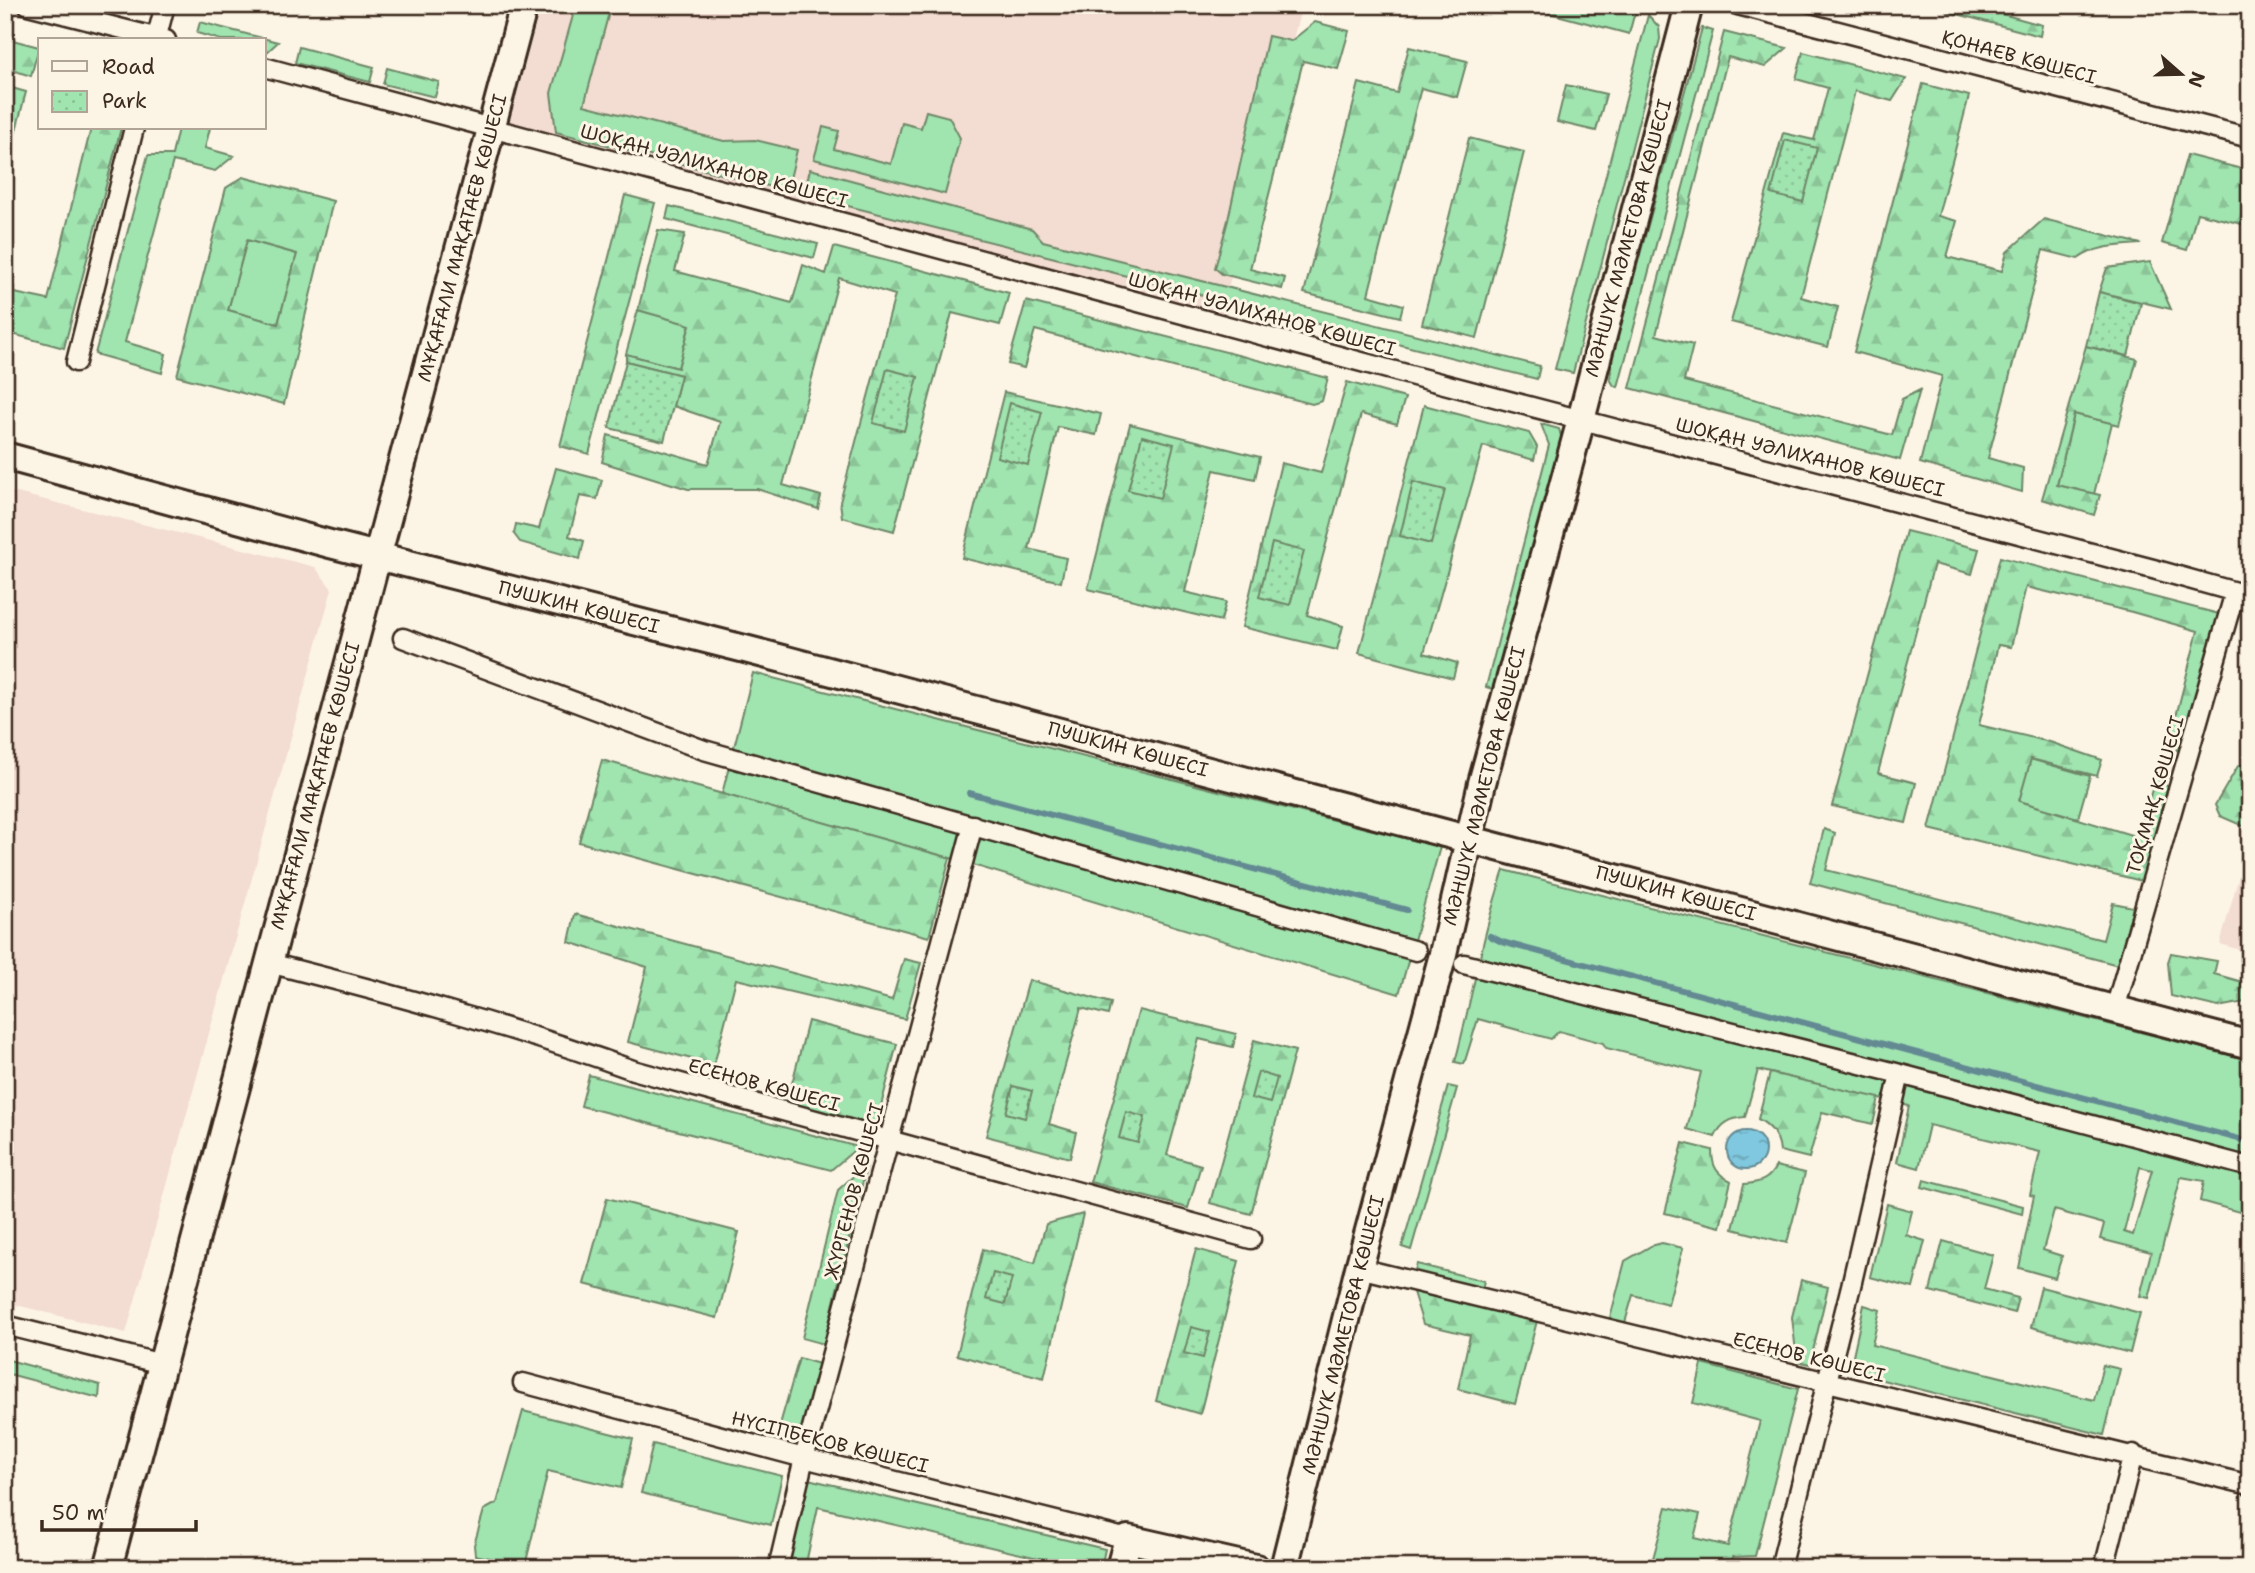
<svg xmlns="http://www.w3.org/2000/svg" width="2255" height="1573" font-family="'Shantell Sans',sans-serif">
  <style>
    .built { fill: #f3dcd1 }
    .grass { fill: #a0e4b0; stroke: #6e8767; stroke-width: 2; fill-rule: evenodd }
    .forest { fill: url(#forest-firs); stroke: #6e8767; stroke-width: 2; fill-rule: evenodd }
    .park { fill: url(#park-dots); stroke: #6e8767; stroke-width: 2 }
    .water { fill: url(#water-ripples); stroke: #648992; stroke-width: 2 }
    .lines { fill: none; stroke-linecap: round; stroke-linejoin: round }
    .stream { stroke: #648992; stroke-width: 6 }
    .street-casing { stroke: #3b2a1e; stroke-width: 23 }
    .secondary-casing { stroke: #3b2a1e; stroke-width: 32 }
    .street { stroke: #fcf5e5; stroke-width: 18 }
    .secondary { stroke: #fcf5e5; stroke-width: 26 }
    .labels { text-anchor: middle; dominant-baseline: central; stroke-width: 6; stroke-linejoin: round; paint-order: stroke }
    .street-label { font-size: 19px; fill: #3b2a1e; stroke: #fcf5e5 }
  </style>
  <defs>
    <pattern id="forest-firs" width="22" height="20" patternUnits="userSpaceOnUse" patternTransform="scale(1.75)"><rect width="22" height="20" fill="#a0e4b0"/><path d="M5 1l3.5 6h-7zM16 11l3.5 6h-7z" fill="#8bc497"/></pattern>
    <pattern id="park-dots" width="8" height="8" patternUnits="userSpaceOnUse" patternTransform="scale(1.75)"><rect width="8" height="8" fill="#a0e4b0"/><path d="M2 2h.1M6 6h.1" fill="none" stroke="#8bc497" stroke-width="1.8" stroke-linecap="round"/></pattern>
    <pattern id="water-ripples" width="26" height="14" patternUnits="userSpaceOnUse" patternTransform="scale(1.75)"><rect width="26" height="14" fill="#7fc8df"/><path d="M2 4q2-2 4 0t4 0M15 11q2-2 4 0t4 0" fill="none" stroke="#69a3b4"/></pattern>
  </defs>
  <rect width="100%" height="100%" fill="#fcf5e5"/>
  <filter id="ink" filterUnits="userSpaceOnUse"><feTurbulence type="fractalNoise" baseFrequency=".0143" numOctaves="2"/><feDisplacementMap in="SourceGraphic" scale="14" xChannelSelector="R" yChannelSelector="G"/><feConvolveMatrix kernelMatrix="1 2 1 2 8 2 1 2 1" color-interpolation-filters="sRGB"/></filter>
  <g filter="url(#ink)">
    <path class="built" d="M541,5H1302L1221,315L510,122Z
      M5,490L315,567L332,589L126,1333L5,1302Z
      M2250,836V953L2220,944Z"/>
    <path class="grass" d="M576,5H611L584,105L724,141L755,140L797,150L787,191L556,132L551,93Z
      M1519,5H1623L1636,8L1629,34Z
      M1648,15L1659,27L1660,39L1573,373L1555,369Z
      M200,22L278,42L266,53L264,40H221L197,33Z
      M1702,28L1713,31L1618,387L1614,386L1610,379L1613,353Z
      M299,47L374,67L370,82L295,63Z
      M387,68L439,82L435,97L383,84Z
      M926,111L949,117L960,138L945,194L814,159L823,127L839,131L834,149L891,164L902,123L921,128Z
      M178,128H210L205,148L234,156L215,171L173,161L125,342L166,354L162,373L95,354L148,155H172Z
      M810,169L1032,229L1043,241L1540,366L1537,379L804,195Z
      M669,206L818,244L814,258L666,219Z
      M247,240L297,254L278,324L228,310Z
      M638,310L690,324L678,368L626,354Z
      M2074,414L2112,423L2094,494L2057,485Z
      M1541,424L1559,429L1563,443L1496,690L1486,687L1549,445Z
      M753,673L1440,847L1399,994L950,858L722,794Z
      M2030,759L2090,776L2078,818L2019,801Z
      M1824,829L1835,833L1826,870L2103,940L2113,903L2133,907L2118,965L1810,883Z
      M1504,870L2250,1060V1215L2200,1201L2204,1181L2181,1177L2149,1298L2140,1296L2151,1252L2100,1239L2104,1224L2054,1210L2043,1250L2062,1256L2055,1278L2019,1268L2034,1196L2030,1195L2040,1152L1929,1125L1919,1168L1897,1162L1909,1106L1758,1070L1745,1117C1731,1118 1721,1123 1715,1137L1687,1129L1701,1072L1606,1048L1603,1043L1559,1031L1551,1039L1478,1019L1464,1064L1455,1062C1472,998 1483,932 1504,870ZM2140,1167L2152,1170L2133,1235L2124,1232Z
      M589,1075L858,1147L831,1170L581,1106Z
      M1448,1086L1457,1088L1411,1250L1402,1247Z
      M867,1164L824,1344L802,1338L838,1190Z
      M1776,1166L1805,1173L1787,1243L1733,1229L1744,1184C1760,1183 1769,1180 1776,1166Z
      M1924,1180L2023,1206L2022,1214L1922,1187Z
      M1887,1204L1912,1211L1906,1235L1925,1241L1913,1288L1870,1277Z
      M1662,1243L1683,1248L1668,1304L1633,1295L1624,1326L1609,1322L1625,1261L1651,1246Z
      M1417,1264L1484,1281L1482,1289L1414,1273Z
      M1864,1305L1880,1310L1872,1345L2094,1400L2103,1365L2120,1369L2104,1435L1858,1374L1852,1360Z
      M799,1358L819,1364L798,1442L777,1435Z
      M5,1359L100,1385L99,1398L5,1373Z
      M1702,1364L1798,1389L1755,1556L1733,1557L1730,1568H1674L1652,1562L1667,1507L1700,1514L1694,1538L1728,1546L1760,1421L1693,1403Z
      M523,1411L633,1439L621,1488L548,1471L525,1566L475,1555L474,1545L484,1510L497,1503Z
      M653,1444L782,1476L771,1525L641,1493Z
      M808,1479L1105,1549L1101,1568H1081L818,1507L805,1568H787Z"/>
    <path class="forest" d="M1948,5H2004L2002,14L2042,25L2040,36L1946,11Z
      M1315,22L1349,31L1338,69L1303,61L1250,269L1285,278L1282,289L1222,274L1215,268L1228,220L1268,36L1291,41Z
      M1724,32L1787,48L1765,67L1728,57L1656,335L1693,345L1684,381L1892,435L1902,399L1920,390L1900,460L1630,388Z
      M5,38L39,47L31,76L5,68Z
      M1409,47L1467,61L1457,97L1421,88L1368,295L1403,305L1400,317L1304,293L1359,83L1397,93Z
      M1803,52L1906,79L1892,101L1855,91L1801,297L1838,307L1828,347L1731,322L1783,133L1814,140L1828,88L1796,79Z
      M1923,84L1969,96L1938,216L1957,221L1947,257L2002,271L2007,252L2044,219L2141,244C2119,246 2097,245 2078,259L2043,250L1988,458L2023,468L2022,492L1920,463L1942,376L1854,352Z
      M1566,85L1606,94L1596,131L1557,122Z
      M5,86L26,92L5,173Z
      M91,128H121L64,348L5,332V291L48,300Z
      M1469,138L1524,152L1477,338L1422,324Z
      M2187,155L2250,171V226L2197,213L2187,250L2162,243Z
      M243,177L333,201L284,404L177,376L226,188ZM247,240L297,254L278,324L228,310Z
      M625,195L655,203L589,454L560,446Z
      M658,230L685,234L675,271L792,303L803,265L826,274L834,247L1009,293L1000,325L952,313L894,531L842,517L840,502L895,295L839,278L783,485L821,496L818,509L757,489H688L602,462L608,435L708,464L720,422L673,406L681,375L626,361V354L678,368L690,325L638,310Z
      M2150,262L2171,309L2099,292L2107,268Z
      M1026,301L1328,378L1322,401L1312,404L1035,330L1024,368L1008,364Z
      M2086,346L2137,359L2119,425L2074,414L2057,485L2100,495L2094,515L2042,499Z
      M1347,382L1405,398L1397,424L1361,414L1307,615L1343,626L1337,650L1242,627L1281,463L1321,473Z
      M1004,392L1101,414L1096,435L1058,427L1029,549L1066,558L1061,582L962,558Z
      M1424,405L1529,433L1537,447L1534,460L1483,446L1424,653L1457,663L1453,678L1359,653Z
      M1130,424L1260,457L1255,479L1214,470L1185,592L1226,602L1221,621L1088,589Z
      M556,468L602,480L597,499L580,496L569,536L584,541L580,559L520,542L514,534L516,524L539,529Z
      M1906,531L1979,549L1972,574L1934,564L1878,773L1916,783L1906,823L1832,806Z
      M2000,557L2219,614L2181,749L2167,751L2198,631L2132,612L2026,587L2011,647L1998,645L1979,725L2050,742L2102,760L2097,776L2031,759L2019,801L2138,837L2156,776L2168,787L2142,881L1929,829Z
      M602,760L950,858L929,937L579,842Z
      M2250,762V829L2220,816L2215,805L2238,766Z
      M575,914L892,1000L904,959L921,963L905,1019L736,979L714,1065L628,1042L647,967L569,942Z
      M2171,953L2217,961L2214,974L2250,984V1001L2218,1007L2171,996L2168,962Z
      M1029,980L1111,1003L1108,1015L1081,1008L1049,1124L1076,1132L1070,1158L986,1136Z
      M1139,1010L1236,1034L1233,1047L1199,1039L1167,1155L1201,1165L1188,1208L1090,1182Z
      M808,1021L897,1044L876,1125L787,1103Z
      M1254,1040L1295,1051L1251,1214L1210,1203Z
      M1770,1073L1879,1098L1873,1124L1822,1112L1809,1158L1780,1151C1779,1136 1771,1126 1758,1119Z
      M1683,1143L1712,1150C1712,1167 1717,1174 1731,1181L1720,1227L1665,1213Z
      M607,1198L739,1232L717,1318L584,1284Z
      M1083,1214L1044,1378L957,1355L983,1249L1035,1263L1046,1224Z
      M1943,1241L1993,1255L1984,1289L2018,1298L2014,1313L1930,1291Z
      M1196,1249L1239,1261L1200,1414L1156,1401Z
      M1801,1280L1828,1287L1810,1364L1797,1361L1792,1317Z
      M2041,1287L2140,1313L2130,1353L2031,1327Z
      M1412,1289L1537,1321L1515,1404L1458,1389L1470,1335L1423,1324Z"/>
    <path class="park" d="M1785,140L1817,148L1803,202L1771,194Z
      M2099,292L2141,303L2128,356L2086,346Z
      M626,361L681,375L664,441L609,428Z
      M887,369L918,377L904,431L873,423Z
      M1010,403L1042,412L1028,465L997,457Z
      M1142,436L1174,444L1160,498L1128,490Z
      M1413,482L1445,490L1431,544L1400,536Z
      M1272,543L1304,551L1290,605L1259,597Z
      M1258,1072L1277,1078L1270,1103L1251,1098Z
      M1013,1086L1032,1091L1025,1118L1006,1113Z
      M1126,1112L1145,1117L1138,1143L1119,1138Z
      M993,1273L1012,1278L1005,1304L986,1299Z
      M1191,1327L1210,1332L1203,1358L1184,1353Z"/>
    <path class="water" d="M1727 1150a19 19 0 1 1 38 0a19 19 0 1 1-38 0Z"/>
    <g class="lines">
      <path class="stream" d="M969,793L1407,910
        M1490,936L1502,942L2250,1142"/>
      <g class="street-casing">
        <path id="street" d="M28,5L166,40
          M1738,5L2250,138
          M156,40L165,5
          M264,67L1421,378L2153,569L2250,596
          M76,362L134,128
          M403,638L704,750L1416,951
          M269,963C392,994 514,1027 633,1070L1251,1239
          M1464,964L1900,1074L2250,1167
          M2115,1009L2235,592
          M1359,1268L2250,1485
          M5,1325L162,1364
          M523,1383L804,1458L1128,1539
          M778,1568L804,1458L973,825
          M1780,1568L1851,1286L1900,1074
          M2104,1568L2133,1454"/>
      </g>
      <g class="secondary-casing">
        <path id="secondary" d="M5,456L330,544L741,648L2250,1045
          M108,1568L524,5
          M1120,1568L1128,1539L1256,1568
          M1284,1568L1359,1268L1442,958L1482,783L1581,420L1689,5"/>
      </g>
      <use href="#street" class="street"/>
      <use href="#secondary" class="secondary"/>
    </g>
  </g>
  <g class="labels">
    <g class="street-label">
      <text transform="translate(2019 57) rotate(15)">ҚОНАЕВ КӨШЕСІ</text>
      <text transform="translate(714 166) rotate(15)">ШОҚАН УӘЛИХАНОВ КӨШЕСІ</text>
      <text transform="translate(462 238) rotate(-75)">МҰҚАҒАЛИ МАҚАТАЕВ КӨШЕСІ</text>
      <text transform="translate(1628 238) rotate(-75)">МӘНШҮК МӘМЕТОВА КӨШЕСІ</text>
      <text transform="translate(1262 314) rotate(15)">ШОҚАН УӘЛИХАНОВ КӨШЕСІ</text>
      <text transform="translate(1810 457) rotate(14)">ШОҚАН УӘЛИХАНОВ КӨШЕСІ</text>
      <text transform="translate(579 607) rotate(14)">ПУШКИН КӨШЕСІ</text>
      <text transform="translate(1128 749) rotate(15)">ПУШКИН КӨШЕСІ</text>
      <text transform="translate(315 786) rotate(-75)">МҰҚАҒАЛИ МАҚАТАЕВ КӨШЕСІ</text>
      <text transform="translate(1484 786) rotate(-76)">МӘНШҮК МӘМЕТОВА КӨШЕСІ</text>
      <text transform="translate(2155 795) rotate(-74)">ТОҚМАҚ КӨШЕСІ</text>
      <text transform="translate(1676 893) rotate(15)">ПУШКИН КӨШЕСІ</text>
      <text transform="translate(764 1085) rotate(15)">ЕСЕНОВ КӨШЕСІ</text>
      <text transform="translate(854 1191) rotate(-75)">ЖҮРГЕНОВ КӨШЕСІ</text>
      <text transform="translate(1343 1335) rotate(-76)">МӘНШҮК МӘМЕТОВА КӨШЕСІ</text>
      <text transform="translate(1809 1357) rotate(14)">ЕСЕНОВ КӨШЕСІ</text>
      <text transform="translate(830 1442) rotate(14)">НҮСІПБЕКОВ КӨШЕСІ</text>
    </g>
  </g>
  <rect width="2255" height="1573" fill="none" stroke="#fcf5e5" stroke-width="28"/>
  <rect x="14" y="14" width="2227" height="1545" fill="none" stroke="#3b2a1e" stroke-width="2.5" filter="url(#ink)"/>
  <rect x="38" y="38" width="228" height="91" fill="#fcf5e5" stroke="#afa495" stroke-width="2"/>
  <rect x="52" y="61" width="35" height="10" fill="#fcf5e5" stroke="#afa495" stroke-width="2"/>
  <text x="102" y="74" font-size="21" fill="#3b2a1e">Road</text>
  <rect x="52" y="91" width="35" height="21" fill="url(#park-dots)" stroke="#afa495" stroke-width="2"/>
  <text x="102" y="108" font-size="21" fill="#3b2a1e">Park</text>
  <g transform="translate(2181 74) rotate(110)" stroke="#fcf5e5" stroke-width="5" paint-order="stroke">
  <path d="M0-5L12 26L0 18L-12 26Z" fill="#3b2a1e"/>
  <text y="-10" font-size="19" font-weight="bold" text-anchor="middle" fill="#3b2a1e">N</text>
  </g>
  <path d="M42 1520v10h154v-10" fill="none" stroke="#3b2a1e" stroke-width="3.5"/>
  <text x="52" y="1520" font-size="21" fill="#3b2a1e" stroke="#fcf5e5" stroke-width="5" paint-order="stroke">50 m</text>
</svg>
